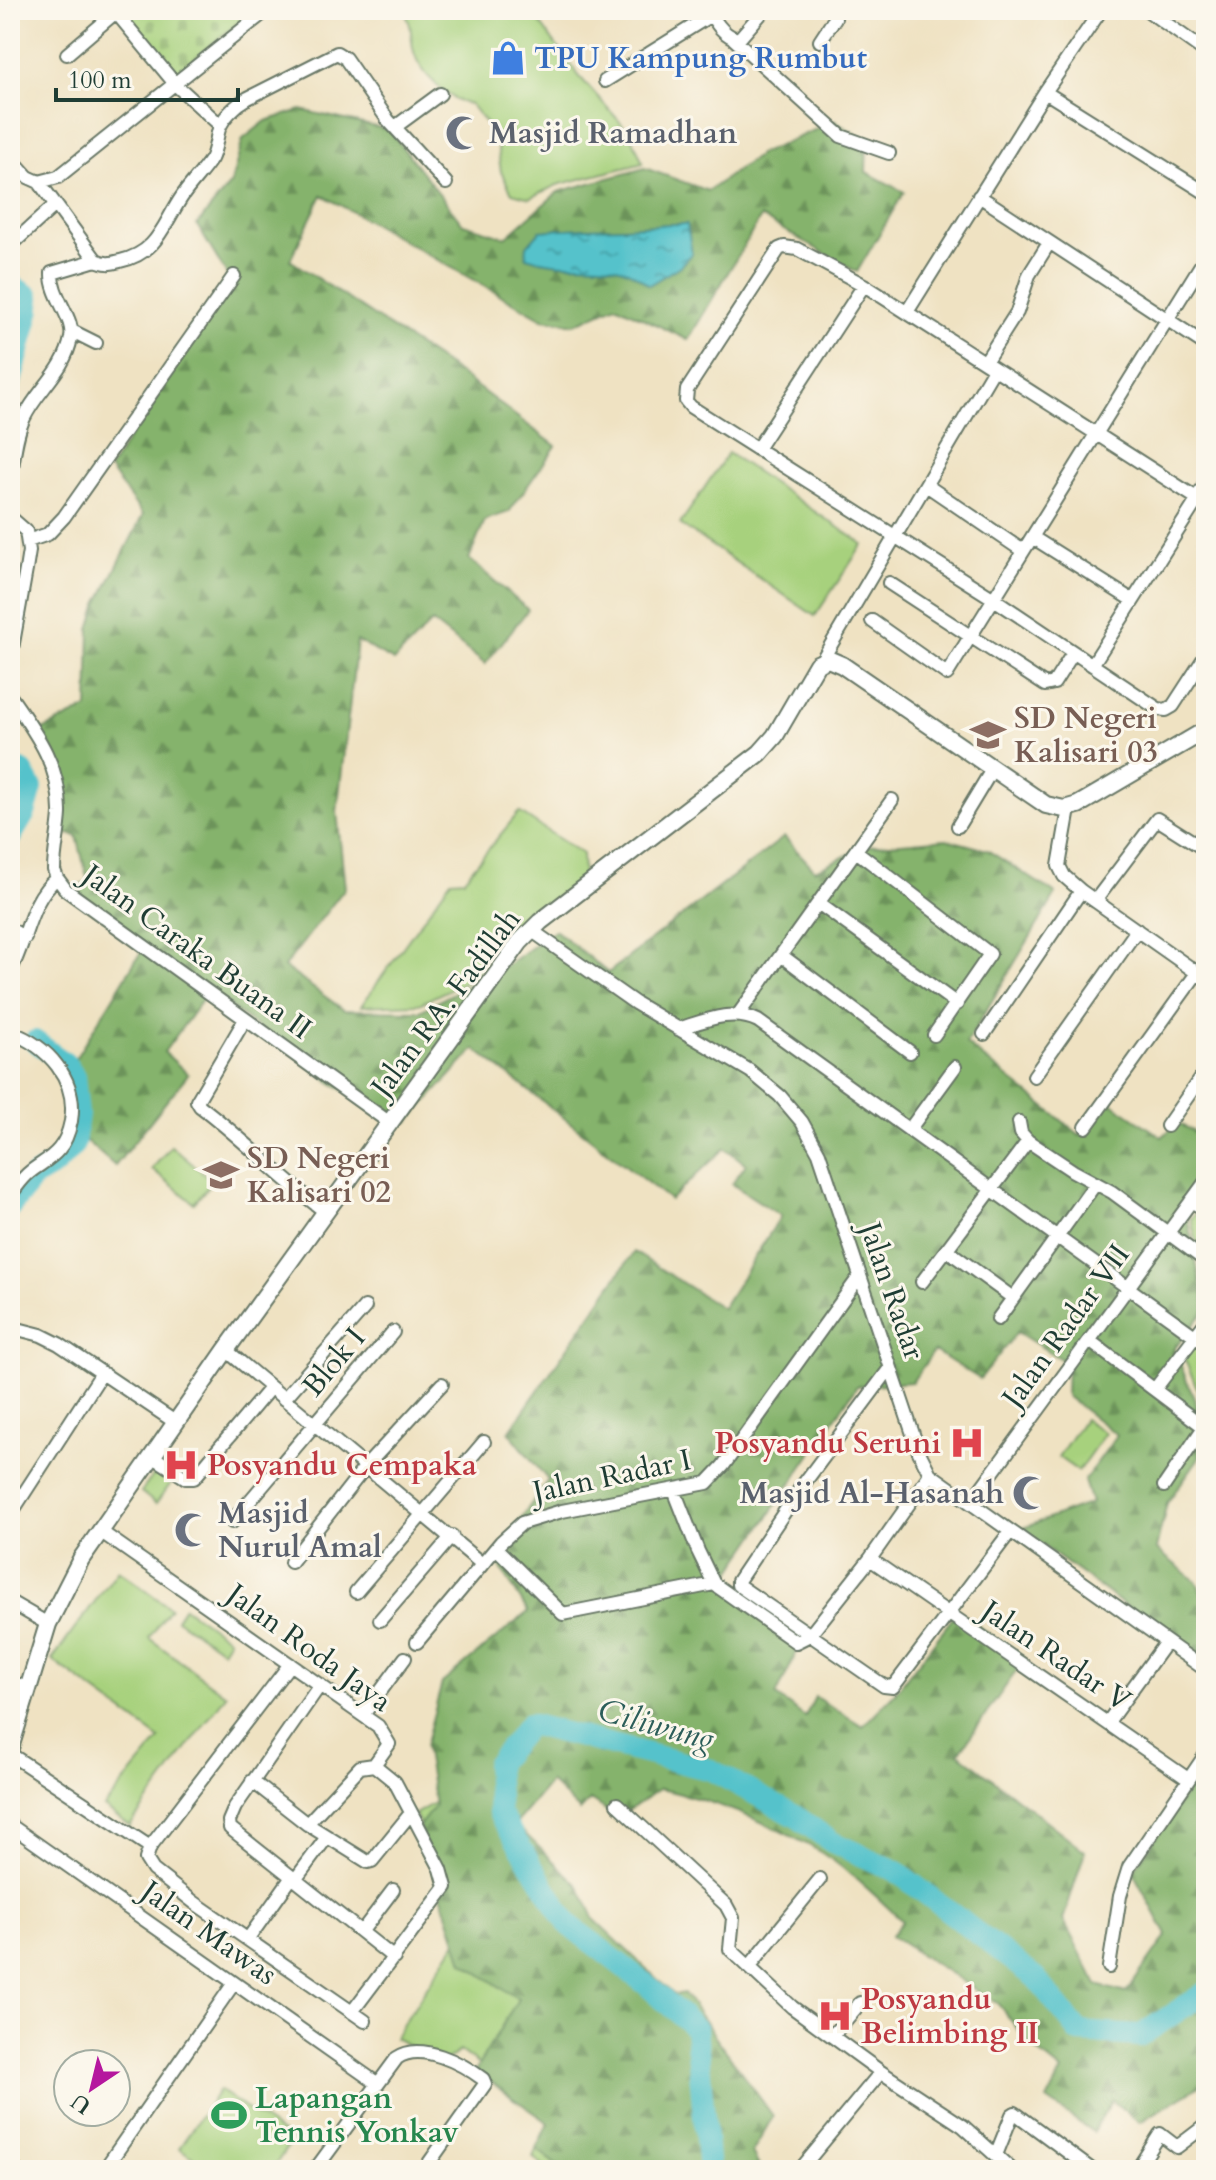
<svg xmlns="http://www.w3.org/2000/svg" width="1216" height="2180" font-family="Cardo,serif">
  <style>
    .green { fill: #a7d17d; stroke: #638758; stroke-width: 2 }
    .forest { fill: url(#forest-firs); stroke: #527850; stroke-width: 2 }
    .cemetery { fill: url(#cemetery-stones); stroke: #638758; stroke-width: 2 }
    .water { fill: url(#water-ripples); stroke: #3a8080; stroke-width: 2 }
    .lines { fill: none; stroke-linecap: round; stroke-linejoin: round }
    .river { stroke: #54c2cb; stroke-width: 22 }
    .minor-casing { stroke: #687766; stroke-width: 16 }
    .major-casing { stroke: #687766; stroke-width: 20 }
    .minor { stroke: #fff; stroke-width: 12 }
    .major { stroke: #fff; stroke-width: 16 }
    .labels { text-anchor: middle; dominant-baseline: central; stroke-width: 6; stroke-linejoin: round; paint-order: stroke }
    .shop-label { font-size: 30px; font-weight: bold; fill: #366cbe; stroke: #fbf7ec; text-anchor: start }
    .worship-label { font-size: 30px; font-weight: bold; fill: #5b616d; stroke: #fbf7ec; text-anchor: start }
    .education-label { font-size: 30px; font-weight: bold; fill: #785e54; stroke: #fbf7ec; text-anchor: start }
    .street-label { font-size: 30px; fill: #1f3d34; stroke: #fbf7ec }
    .health-label { font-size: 30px; font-weight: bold; fill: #be3a42; stroke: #fbf7ec; text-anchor: start }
    .leisure-label { font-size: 30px; font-weight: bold; fill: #27864d; stroke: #fbf7ec; text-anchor: start }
    .water-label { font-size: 32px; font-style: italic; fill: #2c5e5a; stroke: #fbf7ec }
  </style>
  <defs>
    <pattern id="forest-firs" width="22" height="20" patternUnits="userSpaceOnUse" patternTransform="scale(2)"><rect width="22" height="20" fill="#85b36c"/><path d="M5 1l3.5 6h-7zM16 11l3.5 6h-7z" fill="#6c935a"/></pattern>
    <pattern id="cemetery-stones" width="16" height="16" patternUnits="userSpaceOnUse" patternTransform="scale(2)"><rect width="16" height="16" fill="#a7d17d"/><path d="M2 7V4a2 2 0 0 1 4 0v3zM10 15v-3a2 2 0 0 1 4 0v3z" fill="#8fb46d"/></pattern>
    <pattern id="water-ripples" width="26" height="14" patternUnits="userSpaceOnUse" patternTransform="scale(2)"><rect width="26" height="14" fill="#54c2cb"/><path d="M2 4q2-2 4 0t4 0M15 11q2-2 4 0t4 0" fill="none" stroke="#459fa6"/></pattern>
  </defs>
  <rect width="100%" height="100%" fill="#fbf7ec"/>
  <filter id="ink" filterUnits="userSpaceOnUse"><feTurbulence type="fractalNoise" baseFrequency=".0125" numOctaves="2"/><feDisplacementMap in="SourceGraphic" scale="16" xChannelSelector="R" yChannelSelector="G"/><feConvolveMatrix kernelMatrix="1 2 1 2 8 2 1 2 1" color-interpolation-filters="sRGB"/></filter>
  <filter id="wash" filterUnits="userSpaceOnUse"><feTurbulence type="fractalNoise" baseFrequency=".006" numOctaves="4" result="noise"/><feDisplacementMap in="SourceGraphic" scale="32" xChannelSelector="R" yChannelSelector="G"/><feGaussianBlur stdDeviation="1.8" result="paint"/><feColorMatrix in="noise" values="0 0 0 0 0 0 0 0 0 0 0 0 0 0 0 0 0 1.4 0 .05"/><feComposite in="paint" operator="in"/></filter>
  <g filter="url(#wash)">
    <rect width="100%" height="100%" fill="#efe2c2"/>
    <path class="green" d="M403,10H530L580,77L631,134L643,163L557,185L530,198L512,193L501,172L496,137L471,105C450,101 420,74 414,52C410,37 413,22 403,10Z
      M728,453L863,544L815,616L680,524Z
      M519,812L582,854L583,879L497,939L475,977L419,1004L361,1006L451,880L464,879Z
      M171,1146L213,1181L194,1203L152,1169Z
      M1197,1212L1206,1219V1285L1191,1218Z
      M1206,1319V1409L1181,1351Z
      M1084,1419L1105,1433L1078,1471L1058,1457Z
      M159,1468L174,1479L156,1504L141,1492Z
      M118,1570L170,1608L149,1638L226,1695L130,1826L104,1807L160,1739L52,1660Z
      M184,1607L229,1639L222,1650L176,1619Z
      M453,1792L668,2170H547L533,2157L550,2118L460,2051L443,2063L394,2038L466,1927L415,1814Z
      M219,2090L292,2140L272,2170H212L179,2148Z"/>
    <path class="forest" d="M301,110L389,130L463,224L506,237L558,192L645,168L708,191L760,154L835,121L867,141L866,172L904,192L857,272L761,217L688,340L616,305L575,324L543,319L322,195L290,260L453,369L556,446L509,512L485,520L469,559L528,610L485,664L432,622L394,661L357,641L337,812L345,888L284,967L344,1010L420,1011L508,964L555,930L608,973L784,837L815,870L867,846L946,839L987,850L1056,894L966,1044L1080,1135L1109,1101L1162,1137L1178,1123L1206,1138V1186L1186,1213L1206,1310L1174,1349L1206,1428V1448L1167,1503L1156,1549L1197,1582L1206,1605V1655L1198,1659L1020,1529L1091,1503L1084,1481L1117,1435L1066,1396L1067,1363L1017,1332L980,1379L934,1351L912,1382L857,1386L724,1582L801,1643L776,1696L805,1717L815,1697L863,1726L893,1695L958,1611L1024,1660L959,1753L1085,1851L1063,1920L1097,1985L1126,1993L1167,1935L1133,1872L1206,1763V2082L1140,2122L1112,2101L1093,2132L1047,2100L1062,2071L1031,2046L998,2004L891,1936L902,1921C874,1894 844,1865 810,1846C764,1821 710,1799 659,1789L618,1818L590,1800L580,1811L550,1782L515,1824L579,1886L595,1920L674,1995L684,1993L773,2116L752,2153L761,2170H562L536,2148L549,2123L475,2071L518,1999L463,1962L419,1826L435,1805L425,1746L442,1683L528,1612L494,1557L548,1480L509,1432L634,1252L722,1308L781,1216L732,1184L746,1164L725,1148L670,1200L475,1049L408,1122L333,1084L209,991L164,1052L188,1074L115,1166L78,1134L80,1092L70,1067L144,947L73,890L88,881L77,836L60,832C72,792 64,764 41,731L88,708L90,629L97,606L143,515L109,469L230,280L197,225L231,183L243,139L266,121Z"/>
    <path class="cemetery" d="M119,10H254L174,75Z"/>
    <path class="water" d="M667,224H687L692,253L680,266L649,285C639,277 628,269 615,267C582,261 562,269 526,257L527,246L540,231C583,226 624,229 667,224Z"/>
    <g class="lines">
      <path class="river" d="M10,284L29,296L30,309L10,385
        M10,765L23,772L32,788L25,813L10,838
        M10,1207L34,1177L55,1165L74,1144L78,1114L74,1076L65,1063L35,1041
        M709,2170L696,2029L647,1985L568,1924L499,1813L496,1764L529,1724L711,1770L797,1817L832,1842L896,1871L1036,1978L1079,2032L1140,2036L1206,1992"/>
    </g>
  </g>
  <g filter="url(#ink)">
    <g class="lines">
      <g class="minor-casing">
        <path id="minor" d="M114,10L176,85L220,125
          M709,10C715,22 724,37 739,39L764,10
          M1147,10L1206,52
          M734,39L841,136L889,153
          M820,41L835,18L832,10
          M67,54L116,12
          M605,81L711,15
          M1045,92L1206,193
          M395,127L440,94
          M10,157L28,177L39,182L96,260C105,264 110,264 120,261C157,253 162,227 181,198C190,184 202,173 211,159C216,149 216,139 219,129C223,117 237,104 248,98L337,53L345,58L388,120L446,183
          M39,182L58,177L267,10
          M979,196L1206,345
          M10,246L54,206
          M907,312L1045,92L1101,10
          M72,331L96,343
          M985,362L1017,312L1029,275L1049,243
          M757,449L864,285
          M10,479C14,459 15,436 24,418C37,390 65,371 71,338C75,319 51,296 52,273L96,260
          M926,485L1023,551
          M10,517L26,531L29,551L26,570L10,660
          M1032,537L1132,600
          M28,541L48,534L64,517L234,276
          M889,583L1045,685L1054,683L1073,653
          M872,621L947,674L1206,257
          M822,660L994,369
          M1092,665L1198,499L864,285L797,249L784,247L779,249L687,390L686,401L691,407L994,599L1158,709L1166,710L1173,706L1206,655
          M10,696C36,733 61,767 60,814C59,833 54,851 54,870L57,878L66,890L390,1123
          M1069,809L1059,866L1064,876L1081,891L1206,979
          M958,826L993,768
          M856,851L990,954L934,1035
          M1095,901L1157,819L1206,850
          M818,903L957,1004
          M10,929L25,938
          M531,930L635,1003L750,1071L780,1096L802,1122L819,1153L919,1452L930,1474L1206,1670
          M781,955L910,1052
          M10,971C27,941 29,900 57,878
          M738,1015L892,800
          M244,1021L197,1101L200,1106C244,1139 281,1179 326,1212
          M678,1029C704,1021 732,1008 758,1021L1206,1344
          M10,1032C48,1046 78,1079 71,1121C69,1131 66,1141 59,1149C51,1159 40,1164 30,1172C22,1178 16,1188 10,1195
          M984,1034L1081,891
          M1034,1076L1137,930
          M1019,1122L1021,1133L1028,1141L1073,1171L1112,1192L1206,1261
          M1167,1126L1206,1070
          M1086,1127L1197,973
          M909,1130L955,1067
          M1191,1201L1206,1210
          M947,1250L1013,1298
          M922,1282L1028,1141
          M998,1319L1096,1183
          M10,1327L41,1335L59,1344L175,1422
          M1095,1345L1204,1427
          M226,1350L482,1564
          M890,1368L802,1486L738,1581V1585L884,1686L893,1687L1010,1532
          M1155,1389L1206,1322
          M284,1399L365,1307
          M152,1456L186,1478H194L270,1388
          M1164,1486L1206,1424
          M674,1490L698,1551L714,1584L796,1642L810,1635L870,1559L930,1474
          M971,1502L1206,1181
          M10,1515L102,1373
          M232,1522L393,1332
          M100,1531L378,1726L389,1744L374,1765L395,1782L441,1869L446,1887L352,2012
          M496,1548L563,1614L714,1584
          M870,1559L1188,1779
          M291,1562L366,1466L442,1384
          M356,1592L484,1442
          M10,1602L48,1624
          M380,1620L452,1536
          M417,1642L501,1542L522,1523L562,1511L707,1483L723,1466L859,1277
          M290,1664L150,1847L146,1859L153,1870L195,1903L365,2021
          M10,1681L28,1689
          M320,1685L235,1807L229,1821L230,1828L394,1958
          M10,1696L24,1700
          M363,1715L405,1658
          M1108,1722L1166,1642
          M10,1754L150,1847
          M252,1781L307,1824L368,1862L372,1861L411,1813
          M617,1804L726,1905L733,1918L730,1949L792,2007L881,2072L963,2126L1012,2170
          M307,1824L360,1767L374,1765
          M10,1825L378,2084
          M295,1880L327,1837
          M362,1931L393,1890
          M248,1939L292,1877
          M749,1967L820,1879
          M1109,1967L1120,1896L1129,1867L1206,1754
          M832,2036L860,2003
          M996,2155L1012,2115L1015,2113L1092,2170
          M10,2166L16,2170
          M104,2170L234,1983
          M315,2170L397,2058C421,2041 463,2064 483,2079L485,2084L424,2170
          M805,2170L804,2165L881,2072
          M1137,2170L1160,2134L1177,2147L1206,2125"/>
      </g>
      <g class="major-casing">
        <path id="major" d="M1206,487L1198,499L1206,505
          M10,1748L48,1624L81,1559L226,1350L520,942L540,922L760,753L775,736L817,664L828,659L842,665L1046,805L1064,809L1078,805L1206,730"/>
      </g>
      <use href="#minor" class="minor"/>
      <use href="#major" class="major"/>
    </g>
  </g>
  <defs>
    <g id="shop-bare" transform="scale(2.76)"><path d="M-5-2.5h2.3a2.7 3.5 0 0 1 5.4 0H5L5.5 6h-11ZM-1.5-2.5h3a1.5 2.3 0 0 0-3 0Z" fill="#3f7fe0" stroke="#fbf7ec" stroke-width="2.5" paint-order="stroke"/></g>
    <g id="mosque-bare" transform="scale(2.76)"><path d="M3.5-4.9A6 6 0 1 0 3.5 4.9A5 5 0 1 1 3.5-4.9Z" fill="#6b7280" stroke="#fbf7ec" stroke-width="2.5" paint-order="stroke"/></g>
    <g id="school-bare" transform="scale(2.76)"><path d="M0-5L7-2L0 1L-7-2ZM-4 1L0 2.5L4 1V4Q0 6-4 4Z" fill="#8d6e63" stroke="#fbf7ec" stroke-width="2.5" paint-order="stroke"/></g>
    <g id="hospital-bare" transform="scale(2.76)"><path d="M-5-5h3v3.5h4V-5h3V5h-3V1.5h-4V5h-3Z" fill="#e0444e" stroke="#fbf7ec" stroke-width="2.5" paint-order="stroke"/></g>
    <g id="stadium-bare" transform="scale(2.76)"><path d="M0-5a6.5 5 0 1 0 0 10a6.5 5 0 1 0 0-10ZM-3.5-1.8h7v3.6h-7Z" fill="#2e9e5b" stroke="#fbf7ec" stroke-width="2.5" paint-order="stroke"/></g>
  </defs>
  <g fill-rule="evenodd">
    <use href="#shop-bare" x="508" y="58"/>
    <use href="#mosque-bare" x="463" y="133"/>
    <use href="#school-bare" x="988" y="735"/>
    <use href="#school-bare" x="221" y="1175"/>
    <use href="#hospital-bare" x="967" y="1443"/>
    <use href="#hospital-bare" x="181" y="1465"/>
    <use href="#mosque-bare" x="1030" y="1493"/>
    <use href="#mosque-bare" x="192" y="1530"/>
    <use href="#hospital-bare" x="835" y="2016"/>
    <use href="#stadium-bare" x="229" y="2115"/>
  </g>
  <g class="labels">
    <g class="shop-label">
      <text x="534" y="58">TPU Kampung Rumbut</text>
    </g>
    <g class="worship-label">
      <text x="489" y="133">Masjid Ramadhan</text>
      <text x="1004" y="1493" text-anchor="end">Masjid Al-Hasanah</text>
      <text x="218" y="1513">Masjid<tspan x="218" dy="34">Nurul Amal</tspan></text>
    </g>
    <g class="education-label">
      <text x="1014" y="718">SD Negeri<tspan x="1014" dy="34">Kalisari 03</tspan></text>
      <text x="247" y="1158">SD Negeri<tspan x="247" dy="34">Kalisari 02</tspan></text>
    </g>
    <g class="street-label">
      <text transform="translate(197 952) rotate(36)">Jalan Caraka Buana II</text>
      <text transform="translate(446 1003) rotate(-53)">Jalan RA. Fadillah</text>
      <text transform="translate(892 1291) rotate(71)">Jalan Radar</text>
      <text transform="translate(1066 1326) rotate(-54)">Jalan Radar VII</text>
      <text transform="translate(334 1362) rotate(-50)">Blok I</text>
      <text transform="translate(612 1476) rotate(-12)">Jalan Radar I</text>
      <text transform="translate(309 1648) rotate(36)">Jalan Roda Jaya</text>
      <text transform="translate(1056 1656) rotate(34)">Jalan Radar V</text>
      <text transform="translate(209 1933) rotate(35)">Jalan Mawas</text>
    </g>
    <g class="health-label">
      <text x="941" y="1443" text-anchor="end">Posyandu Seruni</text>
      <text x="207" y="1465">Posyandu Cempaka</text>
      <text x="861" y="1999">Posyandu<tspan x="861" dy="34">Belimbing II</tspan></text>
    </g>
    <g class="leisure-label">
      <text x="255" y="2098">Lapangan<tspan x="255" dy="34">Tennis Yonkav</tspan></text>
    </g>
    <g class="water-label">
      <text transform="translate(656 1725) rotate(15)">Ciliwung</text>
    </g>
  </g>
  <rect width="1216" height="2180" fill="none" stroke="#fbf7ec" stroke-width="40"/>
  <g transform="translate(92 2088) rotate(215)"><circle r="38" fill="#fbf7ec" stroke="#a3ada2" stroke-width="2"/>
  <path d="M0-6L14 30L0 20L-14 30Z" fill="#b5179e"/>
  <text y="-12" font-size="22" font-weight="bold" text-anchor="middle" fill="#1f3d34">U</text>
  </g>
  <path d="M56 88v12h182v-12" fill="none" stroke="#1f3d34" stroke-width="4"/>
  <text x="68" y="88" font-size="24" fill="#1f3d34" stroke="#fbf7ec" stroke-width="6" paint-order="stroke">100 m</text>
</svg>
